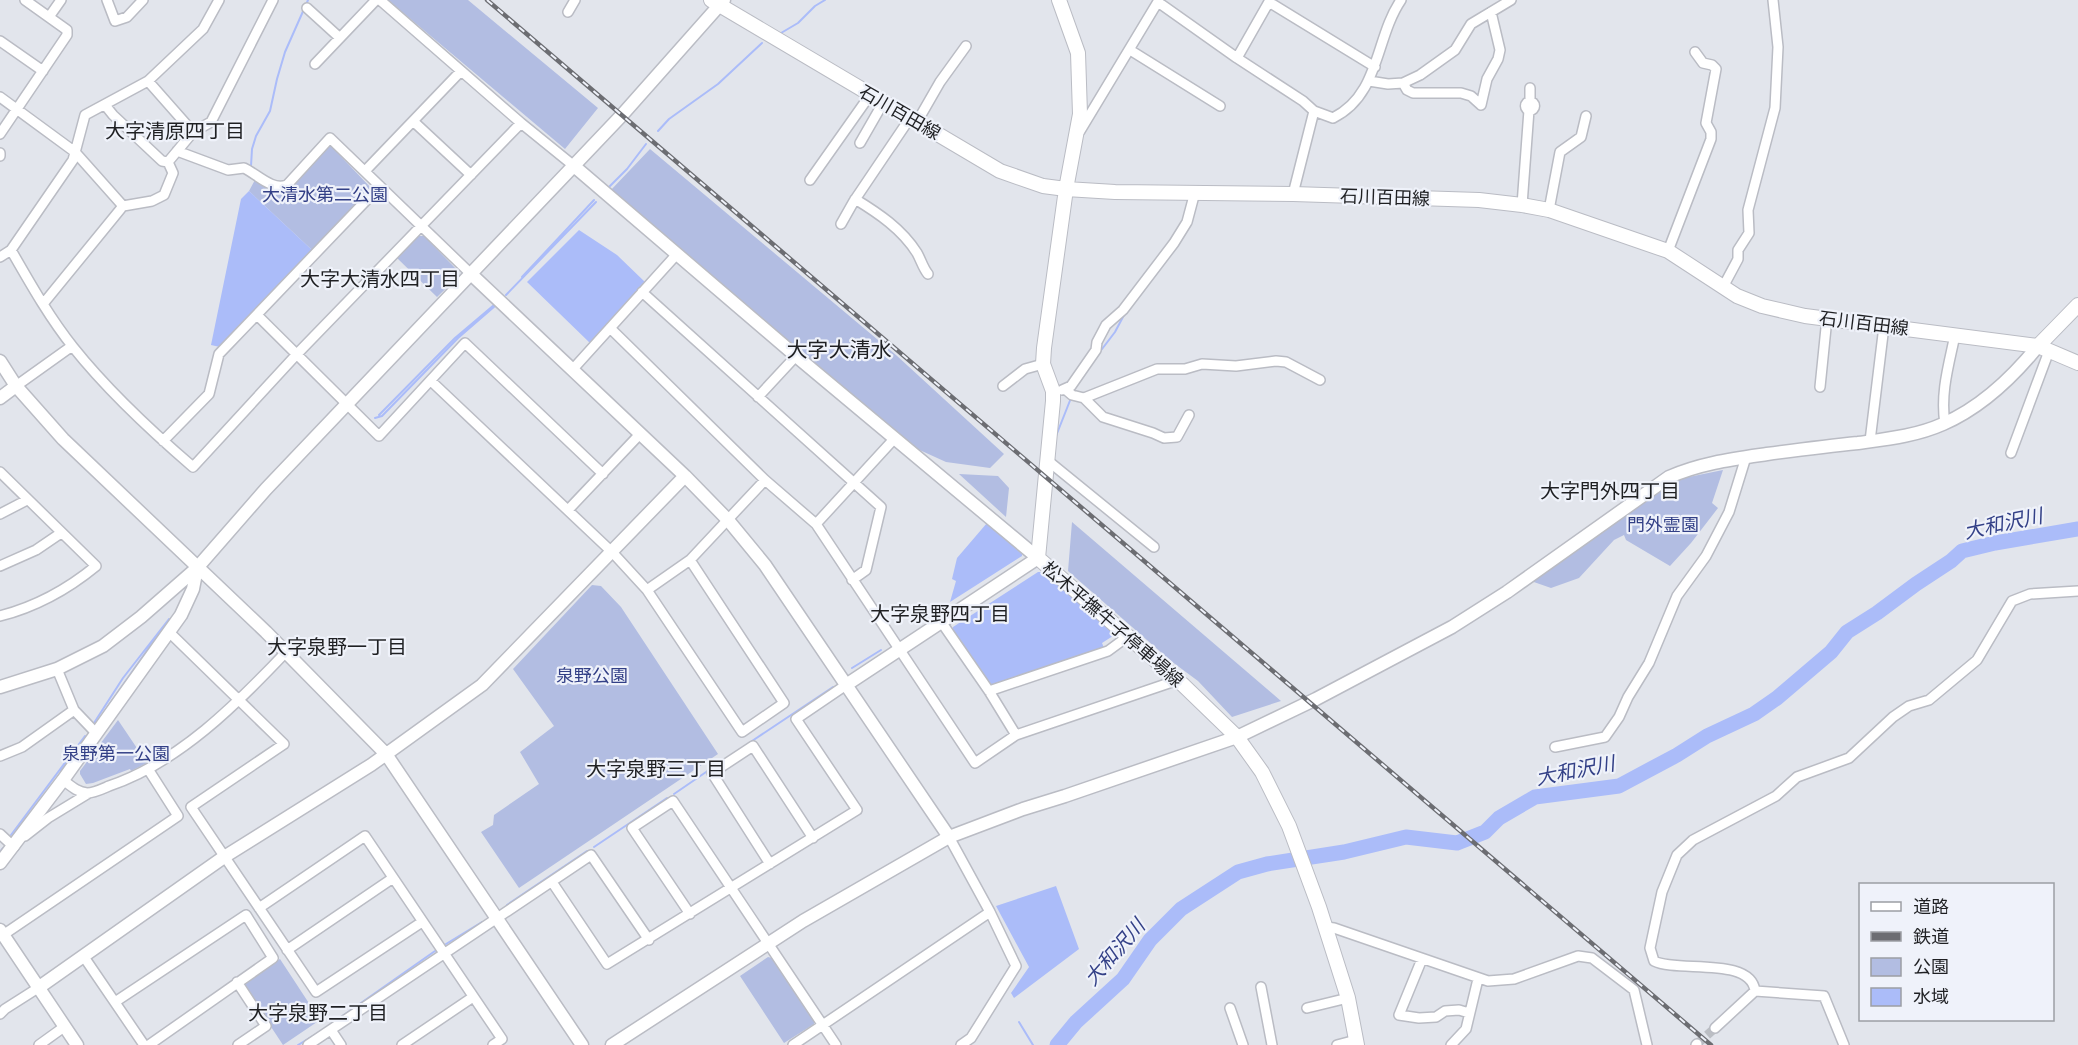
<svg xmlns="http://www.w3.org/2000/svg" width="2078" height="1045" font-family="'Archivo Narrow','Noto Sans JP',sans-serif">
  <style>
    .green { fill: #b2bde2 }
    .water { fill: #abbcf9 }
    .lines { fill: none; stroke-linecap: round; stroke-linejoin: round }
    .stream { stroke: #abbcf9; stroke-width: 2 }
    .river { stroke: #abbcf9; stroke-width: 15 }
    .minor-tunnel { stroke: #bbbec4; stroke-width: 9; stroke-dasharray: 9 4.5; stroke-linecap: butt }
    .minor-casing { stroke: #babcc4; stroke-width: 12 }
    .tertiary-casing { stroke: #babcc4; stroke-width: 15 }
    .secondary-casing { stroke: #babcc4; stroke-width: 16 }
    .minor { stroke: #fff; stroke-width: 9 }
    .tertiary { stroke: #fff; stroke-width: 12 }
    .secondary { stroke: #fff; stroke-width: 14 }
    .rail-casing { stroke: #6c6d72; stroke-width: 4.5 }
    .rail { stroke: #eff2fa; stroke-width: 2; stroke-dasharray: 7; stroke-linecap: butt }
    .labels { text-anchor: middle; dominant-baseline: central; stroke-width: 4.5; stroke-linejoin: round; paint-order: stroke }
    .street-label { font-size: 18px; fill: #1f2023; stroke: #eff2fa }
    .park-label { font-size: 18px; fill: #323f86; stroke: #eff2fa }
    .neighbourhood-label { font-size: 20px; fill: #1f2023; stroke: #eff2fa }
    .water-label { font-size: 20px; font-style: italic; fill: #334087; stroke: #eff2fa }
    .quarter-label { font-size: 21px; fill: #1f2023; stroke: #eff2fa }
  </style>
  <rect width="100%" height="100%" fill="#e2e5ec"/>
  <path class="green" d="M388,0H468L598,108L565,149Z
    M326,147H332L372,189L312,250L249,191L256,178L277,190H288Z
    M650,149L896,355L1004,454L990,468L946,462L902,442L761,318L733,297L610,191Z
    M419,236H424L459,272V276L437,297L397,258Z
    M1723,470L1712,503L1718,508L1691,543L1670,566L1626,540L1624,535L1614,540L1579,578L1551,588L1531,581L1646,496L1679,479Z
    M959,474L998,476L1009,488L1006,517Z
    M1072,522L1281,701L1232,717L1198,681L1171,661L1068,571Z
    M592,585L601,586L621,607L718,754L519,888L481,832L493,825L494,815L539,784L520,752L554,726L513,669Z
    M118,720L147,763L131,771L130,769L93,783L86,784L80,774V771Z
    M768,957L772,958L814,1020V1024L784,1043L740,976Z
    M280,959L318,1017L317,1022L283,1045L244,986V982Z"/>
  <path class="water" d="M249,191L312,250L220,347L211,345L241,199Z
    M579,230L617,255L645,282L590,343L527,282Z
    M987,523L1022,554V556L950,602L956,581L952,579L957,558Z
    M1038,572H1044L1116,634L1102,643L1104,648L993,686L990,685L952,630L953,627Z
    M1056,886L1079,949L1014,998L1011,993L1029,967L996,906Z"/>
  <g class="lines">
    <path class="stream" d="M781,33L798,23L815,6L825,0
      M658,131L669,119L718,84L762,43
      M251,166L252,149L256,136L270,111L277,79L285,52L308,0
      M610,186L627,169L646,144
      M522,277L594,200
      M506,295L596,202
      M1131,306L1177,246
      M1099,353L1115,332L1124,315
      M379,415L455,338L494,305
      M375,418L382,416L458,338L495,306
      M1056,436L1071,398
      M852,668L881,650
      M104,712L169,619
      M94,723L123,678L169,619
      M752,741L833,687
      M61,771L68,761
      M674,794L709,770
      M18,829L27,817
      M11,835L85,736
      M594,847L667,798
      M0,852L3,848
      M507,905L587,851
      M446,944L482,922
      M334,1022L435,951
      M1019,1022L1033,1045
      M298,1045L326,1028"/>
    <path class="river" d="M1057,1045L1076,1022L1123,979L1150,940L1181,909L1238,872L1267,864L1344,852L1406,837L1457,843L1485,832L1499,818L1535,797L1619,786L1677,755L1707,736L1754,714L1777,698L1831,652L1847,632L1877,613L1916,584L1951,561L1962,551L1995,543L2078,529"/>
    <path class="minor-tunnel" d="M1697,1044L1715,1028"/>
    <g class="minor-casing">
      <path id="minor" d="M107,0L115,21L127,17L143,0
        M380,0L521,123L574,166
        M1158,2L1237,58L1303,101L1314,111L1333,118C1380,95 1375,38 1401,0
        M1269,2L1375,67
        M307,8L340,38
        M568,12L575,0
        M49,17L61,0
        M0,41L43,71
        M1130,50L1220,106
        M1237,58L1270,0
        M315,64L376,0
        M148,81L193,132
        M1369,81L1388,84L1403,83L1420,75L1455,50L1471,24L1511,0
        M1403,83L1407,90L1413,93H1461L1471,96L1481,105
        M0,97L75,152L123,206
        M1530,101V88
        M1525.5 106a4.5 4.5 0 1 1 9 0a4.5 4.5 0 1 1-9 0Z
        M105,105L113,115L162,161L168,162
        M1481,105L1487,79L1498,59L1500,50L1491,12
        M413,121L471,175
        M917,122L940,82L966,46
        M1080,131L1159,0
        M0,134L67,35V30L25,0
        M860,143L883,103
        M177,151L228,170L244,168C257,174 272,191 287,185L330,138L471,274
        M0,153V156
        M365,171L461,71
        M810,180L870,95
        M1293,194L1314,111
        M855,199C878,213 902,229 917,253C921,260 923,268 928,274
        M1522,205L1529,110
        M1549,210L1560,152L1581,137L1586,116
        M841,224L854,201L910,118
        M11,250C30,283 49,317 73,347C108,391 150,430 193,467L297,354L521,123
        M1668,251L1711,139V132L1706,123L1716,69L1712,65L1703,63L1695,52
        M0,257L11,250L73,160L85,115L148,81L203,29L219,0
        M1723,287L1738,259V250L1749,233L1748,210L1775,108L1778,47L1773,0
        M642,292L881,507L866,570L852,580
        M43,304L123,206L152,201L164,195L173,173L168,162L193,132L211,122L273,0
        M257,315L379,436L465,343L603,474
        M610,328L765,480L816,524L975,763L1016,735L1178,680
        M573,369L677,254
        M431,381L613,553L647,590L742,732L784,703L690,560
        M16,386L72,346
        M1003,386L1025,369L1043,364
        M1820,387L1827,318
        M1065,389L1072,395L1084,398L1157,369H1185L1202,364L1236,366L1276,361L1286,362L1320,380
        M1062,390L1071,386L1096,350L1097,342L1106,325L1123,310L1174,243L1187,222L1195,192
        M758,397L796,356
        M1084,398L1103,417L1153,433L1164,438L1177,437L1189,415
        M1945,424C1940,393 1949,364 1955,335
        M163,441L209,394L219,354L380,186
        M1870,441L1884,326
        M2011,453L2049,351
        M1047,460L1154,547
        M0,472L96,566C68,589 35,607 0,616
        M568,510L640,434
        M0,514L27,500
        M816,524L894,439
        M0,566L36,550L61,533
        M647,590L690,560L765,480
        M942,623L989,691L1016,735
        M169,632L284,744L191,807L316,992L422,922
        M57,669L74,710L96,733
        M989,691L1108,651L1127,637
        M1555,747L1605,737L1619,717L1628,697L1649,663L1677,596L1706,556L1729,512L1746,457
        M0,756L22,747L74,710
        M63,780C71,786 77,792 87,793C94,793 102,789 109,786C178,763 237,704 286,652
        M0,834L14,847L15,845
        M25,836L48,818L89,793
        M949,837L990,912L1016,966L971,1038L961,1045
        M770,864L712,773L753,746L813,838
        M552,882L607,964L857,810L796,719L846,685
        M259,908L365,836L502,1039L493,1045
        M690,914L632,828L673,801L836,1045
        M1326,927L1334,928L1488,981L1514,979L1578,956L1592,958L1634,990L1647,1045
        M3,935L178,816L148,769
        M287,950L393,878
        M84,957L144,1045
        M1422,959L1399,1015L1419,1018L1436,1017L1445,1011L1459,1010L1469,1013
        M237,982L266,1026L238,1045
        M1261,987L1272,1045
        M1755,991C1751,956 1677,973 1654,961L1650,948L1662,892L1677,855L1693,840L1776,796L1797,777L1849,758L1893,717L1909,706L1929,700L1977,660L2012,601L2030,594L2078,591
        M115,1002L246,915L273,958L149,1045
        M1230,1008L1243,1045
        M1307,1008L1348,998
        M0,1014L5,1009L38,988
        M1715,1028L1755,991L1824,996L1844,1045
        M331,1030L341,1045
        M39,1045L64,1027
        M308,1045L591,855L649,940
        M402,1045L473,997
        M793,1045L990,912
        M1337,1045L1356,1040
        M1451,1045L1466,1029L1478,979
        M1696,1045L1697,1044"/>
    </g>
    <g class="tertiary-casing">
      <path id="tertiary" d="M574,166L796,356L1038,558L846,685
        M471,274L685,476L728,520L765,565L949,837
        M0,361L16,386L63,439L266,632L386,754L582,1045
        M0,398L16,386
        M0,687L57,669L103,646L141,617L197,568L266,489L622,115L724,0
        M0,863L63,780L181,615L193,589L197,568
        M0,930L77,1045
        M38,988L224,857L371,765L482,685L685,476
        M612,1045L803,921L949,837L1023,809L1065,796L1237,737L1316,699L1452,627L1507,592L1669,477C1701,463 1733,459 1767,454C1797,450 1828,446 1858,443C1887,439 1916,436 1943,424C1982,407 2012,378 2038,346"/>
    </g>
    <g class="secondary-casing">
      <path id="secondary" d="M711,0L1000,171L1043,186L1066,189L1115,192L1293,194L1479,200L1522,205L1549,210L1668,251L1737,296L1762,306L1805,316L2038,346L2078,363
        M1059,0L1078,53L1080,114L1066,189L1044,348L1043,364L1053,391V401L1038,558L1178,680L1237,737L1262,772L1289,826L1319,907L1348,998L1357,1045
        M2038,346L2078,305"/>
    </g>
    <use href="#minor" class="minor"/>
    <use href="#tertiary" class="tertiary"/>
    <use href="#secondary" class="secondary"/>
    <g class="rail-casing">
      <path id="rail" d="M487,0L1711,1045"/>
    </g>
    <use href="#rail" class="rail"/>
  </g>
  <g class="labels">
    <g class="street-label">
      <text transform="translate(900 112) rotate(30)">石川百田線</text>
      <text transform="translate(1385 197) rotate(2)">石川百田線</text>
      <text transform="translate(1864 323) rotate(7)">石川百田線</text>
      <text transform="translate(1113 624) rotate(41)">松木平撫牛子停車場線</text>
    </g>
    <g class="park-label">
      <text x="325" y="194">大清水第二公園</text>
      <text x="1663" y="524">門外霊園</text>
      <text x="592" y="675">泉野公園</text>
      <text x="116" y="753">泉野第一公園</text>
    </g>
    <g class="neighbourhood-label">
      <text x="175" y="130">大字清原四丁目</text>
      <text x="380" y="278">大字大清水四丁目</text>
      <text x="1610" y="490">大字門外四丁目</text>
      <text x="940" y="613">大字泉野四丁目</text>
      <text x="337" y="646">大字泉野一丁目</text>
      <text x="656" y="768">大字泉野三丁目</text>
      <text x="318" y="1012">大字泉野二丁目</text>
    </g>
    <g class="water-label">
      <text transform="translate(2003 523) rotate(-12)">大和沢川</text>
      <text transform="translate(1575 770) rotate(-11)">大和沢川</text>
      <text transform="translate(1114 952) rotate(-49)">大和沢川</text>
    </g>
    <g class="quarter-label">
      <text x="839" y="349">大字大清水</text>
    </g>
  </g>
  <rect x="1859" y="883" width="195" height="138" fill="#eff2fa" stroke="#9c9ea4" stroke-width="1.5"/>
  <rect x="1871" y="902" width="30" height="9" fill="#ffffff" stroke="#9c9ea4" stroke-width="1.5"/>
  <text x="1913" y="913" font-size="18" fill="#1f2023">道路</text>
  <rect x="1871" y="932" width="30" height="9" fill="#6c6d72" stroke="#9c9ea4" stroke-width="1.5"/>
  <text x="1913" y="943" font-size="18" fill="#1f2023">鉄道</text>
  <rect x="1871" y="958" width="30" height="18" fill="#b2bde2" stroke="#9c9ea4" stroke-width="1.5"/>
  <text x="1913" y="973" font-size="18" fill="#1f2023">公園</text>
  <rect x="1871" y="988" width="30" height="18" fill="#abbcf9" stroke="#9c9ea4" stroke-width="1.5"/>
  <text x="1913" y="1003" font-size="18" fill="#1f2023">水域</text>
</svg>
